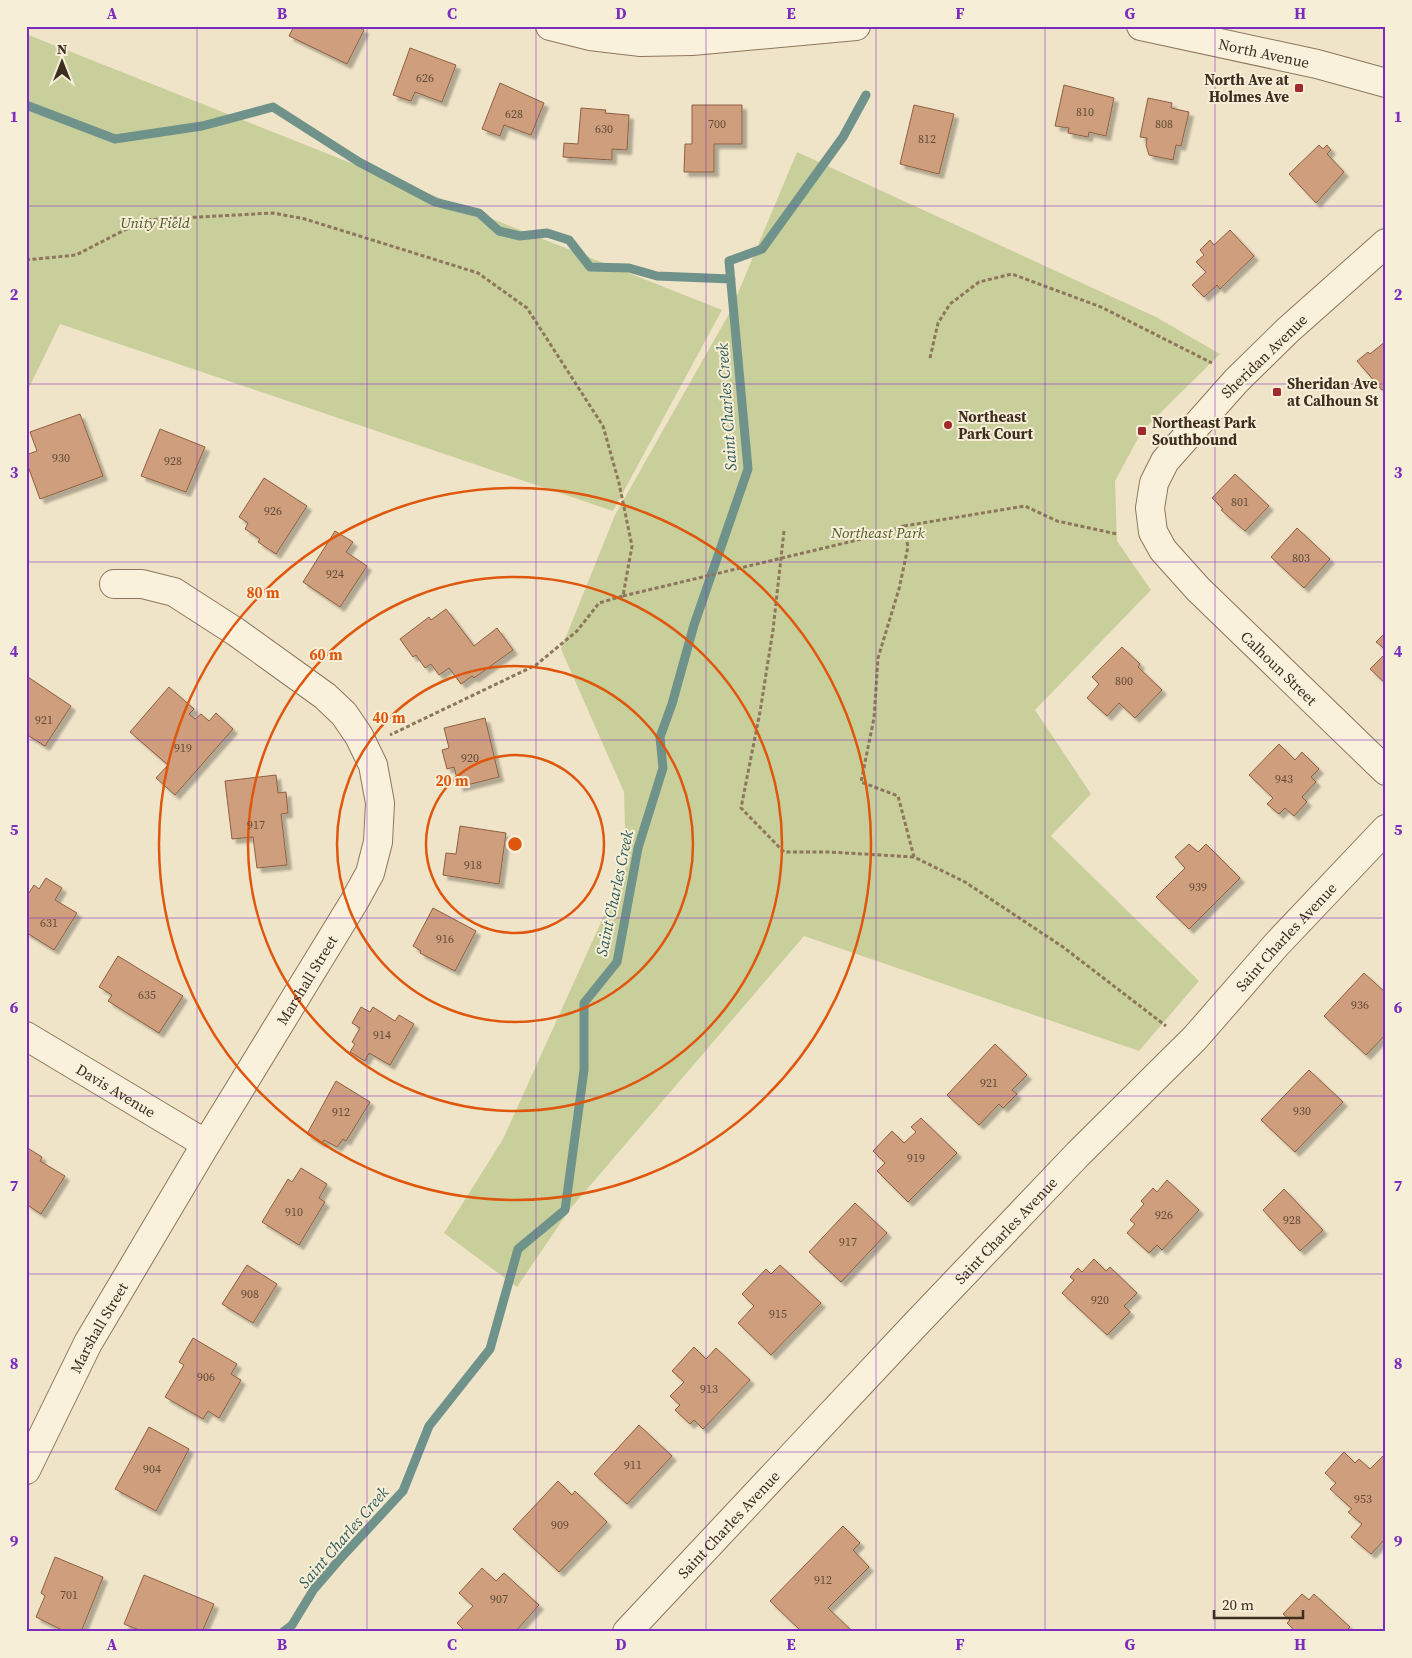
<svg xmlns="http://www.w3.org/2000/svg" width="1412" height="1658" font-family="'Source Serif 4',serif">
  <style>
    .green { fill: #c9cf9b }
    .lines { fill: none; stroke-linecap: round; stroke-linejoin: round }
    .stream { stroke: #6f938a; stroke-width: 9 }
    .building { fill: #cf9f7d; stroke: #8d5f41; filter: url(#shadow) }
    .street-casing { stroke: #8d765c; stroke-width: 30 }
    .path { stroke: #8d765c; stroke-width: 3; stroke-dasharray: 4 2.5; stroke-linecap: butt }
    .street { stroke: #faf1dc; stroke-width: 28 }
    .path-bridge { stroke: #8d765c; stroke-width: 3; stroke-dasharray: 4 2.5; stroke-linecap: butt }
    .grid { fill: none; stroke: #7b2cbf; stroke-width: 1; stroke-opacity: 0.55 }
    .ring { fill: none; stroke: #df570d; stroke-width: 2.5 }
    .poi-dot { fill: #9e2a2b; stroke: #f7eed8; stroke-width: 2 }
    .labels { text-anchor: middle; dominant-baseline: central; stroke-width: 4; stroke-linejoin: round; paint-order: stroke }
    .number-label { font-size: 12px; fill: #624a37 }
    .street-label { font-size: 15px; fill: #3d2e20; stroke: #f7eed8 }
    .poi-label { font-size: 15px; font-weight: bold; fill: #3d2e20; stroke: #f7eed8; text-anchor: start }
    .park-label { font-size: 15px; font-style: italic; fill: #4d5a26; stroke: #f7eed8 }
    .water-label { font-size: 16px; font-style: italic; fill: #2f5d5a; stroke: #f7eed8 }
    .centre { fill: #df570d; stroke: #f7eed8; stroke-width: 2.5 }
    .ring-label { font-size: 15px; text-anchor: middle; font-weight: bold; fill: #df570d; stroke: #f7eed8; stroke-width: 4; stroke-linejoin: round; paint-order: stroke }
    .neatline { fill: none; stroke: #7b2cbf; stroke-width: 2 }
    .grid-label { font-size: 16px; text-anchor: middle; font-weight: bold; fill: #7b2cbf }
  </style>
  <defs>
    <filter id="shadow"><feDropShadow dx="4.5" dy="4.5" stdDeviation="1" flood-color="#0004"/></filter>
  </defs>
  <rect width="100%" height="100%" fill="#f0e4c8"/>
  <path class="green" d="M26,34L722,310L613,511L60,324L26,394Z
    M797,152L1156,317L1220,354L1142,431L1115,481L1117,541L1151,590L1035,710L1091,794L1051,836L1199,981L1139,1051L804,936L570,1209L517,1287L444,1233L503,1139L626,867L624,792L561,649L615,515L730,312Z"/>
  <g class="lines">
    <path class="stream" d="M26,105L115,139L202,126L273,107L359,162L435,202L479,213L499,231L520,236L547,233L569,240L590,267L629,268L657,276L731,279
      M283,1632L292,1625L314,1589L339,1560L403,1491L429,1426L490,1349L518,1249L565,1210L584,1070V1003L617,962L638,848L663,768L660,737L672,704L694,625L748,469L729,261L762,249L843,137L866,95"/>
  </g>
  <path class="building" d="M294,26H357L364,30L347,64L289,36Z
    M410,48L456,65L442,102L415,92L411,101L393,95Z
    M500,83L544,103L531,135L504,125L500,136L482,129Z
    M1064,85L1114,98L1106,136L1089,132L1088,137L1068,133L1069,128L1055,126Z
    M1148,98L1172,103L1171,108L1189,112L1181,146L1176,145L1173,160L1149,155L1146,145L1147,138L1140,137Z
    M692,105H742V144H714V172H684L685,144H692Z
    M914,105L954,114L939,174L900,164Z
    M581,108L606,110L605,113L629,115L627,150L612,149V160L563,157L564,143L578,144Z
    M1319,145L1323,149L1327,145L1331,150L1327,154L1344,172L1316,203L1289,174Z
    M1230,230L1254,256L1220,289L1217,285L1204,297L1192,285L1206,272L1196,262L1204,255L1200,250L1210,240L1214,245Z
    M1386,341V387L1382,390L1357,361L1368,352L1370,354Z
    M80,414L103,476L40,499L26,461V455L37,451L30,432Z
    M160,429L205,447L186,492L141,476Z
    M1235,474L1269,506L1245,531L1221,510L1223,509L1212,498Z
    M264,478L307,506L276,554L258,542L260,539L245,529L248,523L239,517Z
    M1297,528L1330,559L1304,588L1271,557Z
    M335,531L353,542L346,552L367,566L340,607L303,582Z
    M446,609L474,646L497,628L513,650L474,678L472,676L461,684L449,668L439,675L431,664L425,668L416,655L413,657L400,639L429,617L431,620Z
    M1386,632V650L1376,642Z
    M1122,647L1140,664L1138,667L1162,690L1135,718L1119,703L1107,716L1087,698L1099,684L1092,677Z
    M1386,653V684L1370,669Z
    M28,677L71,706L45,746L26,734V680Z
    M169,687L194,709L189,714L195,719L201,714L209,721L216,713L233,729L175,795L156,778L168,765L130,732Z
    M485,718L499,777L459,787L454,767L447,769L442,750L449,748L444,728Z
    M1279,744L1295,760L1302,752L1319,769L1311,777L1316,782L1302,797L1307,802L1294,816L1285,808L1279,814L1267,804L1273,798L1249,775Z
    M276,775L278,793L286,792L288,813L281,814L287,865L257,868L253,837L232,839L225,781Z
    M460,826L506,833L499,884L443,875L446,853L456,854Z
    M1189,844L1198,852L1206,844L1240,878L1189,929L1156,897L1185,868L1175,857Z
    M46,878L62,888L55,900L77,913L54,950L27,933L26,934V891L29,893L34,885L39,889Z
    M433,908L476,931L455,971L420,953L421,951L413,946Z
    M118,956L183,996L159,1033L108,1001L112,995L99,987Z
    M1364,973L1386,993V1034L1366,1055L1324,1016Z
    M361,1007L370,1012L373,1007L395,1021L399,1015L414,1024L390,1065L369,1053L365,1061L350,1052L355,1044L352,1042L360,1028L352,1023Z
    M995,1044L1027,1075L1012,1090L1017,1094L1003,1108L999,1104L979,1125L947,1095Z
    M1309,1070L1343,1102L1295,1152L1261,1120Z
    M336,1081L370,1102L346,1141L343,1139L337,1147L324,1140L322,1143L307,1134Z
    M921,1118L957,1153L908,1202L877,1171L885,1163L873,1151L892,1131L904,1143L916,1132L911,1127Z
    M26,1147L42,1157L40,1161L65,1176L41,1214L26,1204Z
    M301,1168L327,1184L319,1198L325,1202L299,1245L262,1222L288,1179L292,1182Z
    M1167,1180L1199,1210L1162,1250L1157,1245L1149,1253L1127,1233L1135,1224L1130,1220L1144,1204L1141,1201L1153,1188L1157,1192Z
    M1284,1189L1323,1230L1300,1251L1263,1210Z
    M855,1203L887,1233L841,1282L809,1252Z
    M1094,1259L1106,1271L1110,1267L1137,1293L1124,1306L1130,1312L1107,1335L1062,1293L1074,1280L1070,1277L1078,1268L1082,1272Z
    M247,1265L277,1284L253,1323L222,1304Z
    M780,1265L821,1303L771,1355L738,1323L754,1306L742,1294L766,1269L771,1274Z
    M193,1338L237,1364L231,1374L241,1380L219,1418L208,1411L203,1419L165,1397L184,1365L179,1362Z
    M694,1347L706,1359L716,1348L750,1380L703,1429L694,1420L690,1424L675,1410L680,1405L670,1396L684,1382L672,1371Z
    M639,1425L672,1456L627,1504L594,1474Z
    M149,1427L189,1449L156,1511L115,1489Z
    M1344,1452L1355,1463L1359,1459L1370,1469L1386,1453V1542L1384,1540L1371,1554L1351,1537L1362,1524L1348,1512L1352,1509L1330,1489L1336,1483L1325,1473Z
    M558,1481L572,1495L575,1491L607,1522L559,1572L513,1529Z
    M843,1526L860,1543L853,1550L869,1567L828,1608L853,1632H802L770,1601Z
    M55,1557L103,1577L81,1632H66L36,1617L45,1596L41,1593Z
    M482,1568L496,1581L504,1573L539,1605L515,1632H466L457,1623L473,1606L459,1593Z
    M144,1575L214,1604L202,1632H144L124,1624Z
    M1302,1594L1309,1600L1314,1594L1350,1627L1348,1629L1351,1632H1296L1287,1623L1290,1620L1283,1614Z"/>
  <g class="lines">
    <g class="street-casing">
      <g id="street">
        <path d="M550,26L590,36L641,42L692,41L856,26"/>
        <path id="s1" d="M1141,26L1317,64L1386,83"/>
        <path id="s2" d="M1386,243L1288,330L1236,381L1165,461L1154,483L1150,508L1153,532L1163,550L1198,589L1386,771"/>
        <path id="s3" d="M26,1036L206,1144"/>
        <path id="s4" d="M26,1470L88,1343L206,1144L354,902L370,873L378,842L380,803L373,765L359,736L344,714L325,696L236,632L174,592L142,584H114"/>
        <path id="s5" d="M627,1632L914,1326L1078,1154L1195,1038L1277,944L1386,829"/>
      </g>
    </g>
    <path class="path" d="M26,260L76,255L144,220L273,213L305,219L478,273L527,308L603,426L619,483L632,546L623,596L599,603L577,631L536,665L390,735
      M930,358L938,323L950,304L979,282L1012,274L1101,307L1212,363
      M904,526L1025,506L1057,521L1117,534
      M784,531L773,630L760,712L741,808L784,852H828L914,857
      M870,537L904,526L908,547L899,589L878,658L874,718L861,782L898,796L914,857L965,882L1063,947L1166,1026"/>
    <use href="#street" class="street"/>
    <path class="path-bridge" d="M623,596L870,537"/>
  </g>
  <path class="grid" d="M197,26V1632M367,26V1632M536,26V1632M706,26V1632M876,26V1632M1045,26V1632M1215,26V1632M26,206H1386M26,384H1386M26,562H1386M26,740H1386M26,918H1386M26,1096H1386M26,1274H1386M26,1452H1386"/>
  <g class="ring">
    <circle cx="515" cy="844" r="89"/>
    <circle cx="515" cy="844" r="178"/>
    <circle cx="515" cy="844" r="267"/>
    <circle cx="515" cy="844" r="356"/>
  </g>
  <g class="poi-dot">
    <rect x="1294" y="83" width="10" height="10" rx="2.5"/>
    <rect x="1272" y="387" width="10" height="10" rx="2.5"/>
    <circle cx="948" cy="425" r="5"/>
    <rect x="1137" y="426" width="10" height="10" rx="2.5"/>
  </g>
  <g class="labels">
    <g class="number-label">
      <text x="425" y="78">626</text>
      <text x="1085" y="112">810</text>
      <text x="514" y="114">628</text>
      <text x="717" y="124">700</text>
      <text x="1164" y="124">808</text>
      <text x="604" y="129">630</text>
      <text x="927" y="139">812</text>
      <text x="61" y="458">930</text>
      <text x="173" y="461">928</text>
      <text x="1240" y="502">801</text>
      <text x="273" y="511">926</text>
      <text x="1301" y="558">803</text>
      <text x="335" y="574">924</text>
      <text x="1124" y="681">800</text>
      <text x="44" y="720">921</text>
      <text x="183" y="748">919</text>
      <text x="470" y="758">920</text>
      <text x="1284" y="779">943</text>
      <text x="256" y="825">917</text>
      <text x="473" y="865">918</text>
      <text x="1198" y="887">939</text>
      <text x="49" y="923">631</text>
      <text x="445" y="939">916</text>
      <text x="147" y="995">635</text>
      <text x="1360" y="1005">936</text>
      <text x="382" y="1035">914</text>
      <text x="989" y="1083">921</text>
      <text x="1302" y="1111">930</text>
      <text x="341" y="1112">912</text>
      <text x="916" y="1158">919</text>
      <text x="294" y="1212">910</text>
      <text x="1164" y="1215">926</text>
      <text x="1292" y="1220">928</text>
      <text x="848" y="1242">917</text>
      <text x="250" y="1294">908</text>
      <text x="1100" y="1300">920</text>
      <text x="778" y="1314">915</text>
      <text x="206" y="1377">906</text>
      <text x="709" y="1389">913</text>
      <text x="633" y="1465">911</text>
      <text x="152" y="1469">904</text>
      <text x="1363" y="1499">953</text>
      <text x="560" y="1525">909</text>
      <text x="823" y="1580">912</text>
      <text x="69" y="1595">701</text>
      <text x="499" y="1599">907</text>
    </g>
    <g class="street-label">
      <text stroke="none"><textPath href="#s1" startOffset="126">North Avenue</textPath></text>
      <text transform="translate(1264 356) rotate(-44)">Sheridan Avenue</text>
      <text stroke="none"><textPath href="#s2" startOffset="571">Calhoun Street</textPath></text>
      <text stroke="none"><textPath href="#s5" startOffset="958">Saint Charles Avenue</textPath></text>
      <text stroke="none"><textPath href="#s4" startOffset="565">Marshall Street</textPath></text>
      <text stroke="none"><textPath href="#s3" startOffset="105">Davis Avenue</textPath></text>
      <text stroke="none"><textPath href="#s5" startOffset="552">Saint Charles Avenue</textPath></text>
      <text stroke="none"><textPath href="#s4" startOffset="160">Marshall Street</textPath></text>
      <text stroke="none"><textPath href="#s5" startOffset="148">Saint Charles Avenue</textPath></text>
    </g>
    <g class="poi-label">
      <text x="1289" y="79" text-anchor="end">North Ave at<tspan x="1289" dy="17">Holmes Ave</tspan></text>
      <text x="1287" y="383">Sheridan Ave<tspan x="1287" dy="17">at Calhoun St</tspan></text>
      <text x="958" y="416">Northeast<tspan x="958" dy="17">Park Court</tspan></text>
      <text x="1152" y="422">Northeast Park<tspan x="1152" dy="17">Southbound</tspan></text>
    </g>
    <g class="park-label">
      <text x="155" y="222">Unity Field</text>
      <text x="878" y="532">Northeast Park</text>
    </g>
    <g class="water-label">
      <text transform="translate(726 407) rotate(-94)">Saint Charles Creek</text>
      <text transform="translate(614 893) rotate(-78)">Saint Charles Creek</text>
      <text transform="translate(343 1537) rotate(-49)">Saint Charles Creek</text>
    </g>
  </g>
  <circle cx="515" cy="844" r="8" class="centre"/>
  <g class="ring-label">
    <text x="263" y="598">80 m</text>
    <text x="326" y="660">60 m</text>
    <text x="389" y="723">40 m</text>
    <text x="452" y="786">20 m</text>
  </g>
  <rect width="1412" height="1658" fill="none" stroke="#f7eed8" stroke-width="55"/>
  <g transform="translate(62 62)" stroke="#f7eed8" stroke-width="4" paint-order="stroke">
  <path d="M0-4L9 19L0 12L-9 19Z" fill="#3d2e20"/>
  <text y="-8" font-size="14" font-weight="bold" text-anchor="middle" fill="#3d2e20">N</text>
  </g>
  <path d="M1214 1610v8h89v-8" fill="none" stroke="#3d2e20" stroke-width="2.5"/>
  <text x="1222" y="1610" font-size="15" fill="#3d2e20" stroke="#f7eed8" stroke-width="4" paint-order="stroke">20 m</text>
  <rect x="28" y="28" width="1356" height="1602" class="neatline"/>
  <g class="grid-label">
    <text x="112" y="19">A</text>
    <text x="282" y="19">B</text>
    <text x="452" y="19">C</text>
    <text x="621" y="19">D</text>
    <text x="791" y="19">E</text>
    <text x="960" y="19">F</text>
    <text x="1130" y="19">G</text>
    <text x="1300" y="19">H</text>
    <text x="14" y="122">1</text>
    <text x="1398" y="122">1</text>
    <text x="14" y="300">2</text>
    <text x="1398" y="300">2</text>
    <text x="14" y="478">3</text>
    <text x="1398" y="478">3</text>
    <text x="14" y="657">4</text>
    <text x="1398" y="657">4</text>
    <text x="14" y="835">5</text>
    <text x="1398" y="835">5</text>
    <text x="14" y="1013">6</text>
    <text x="1398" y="1013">6</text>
    <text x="14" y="1191">7</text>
    <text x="1398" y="1191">7</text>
    <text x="14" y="1369">8</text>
    <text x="1398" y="1369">8</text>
    <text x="14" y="1547">9</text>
    <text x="1398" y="1547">9</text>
    <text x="112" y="1650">A</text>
    <text x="282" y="1650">B</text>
    <text x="452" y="1650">C</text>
    <text x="621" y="1650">D</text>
    <text x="791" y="1650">E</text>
    <text x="960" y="1650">F</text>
    <text x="1130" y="1650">G</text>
    <text x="1300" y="1650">H</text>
  </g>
</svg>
